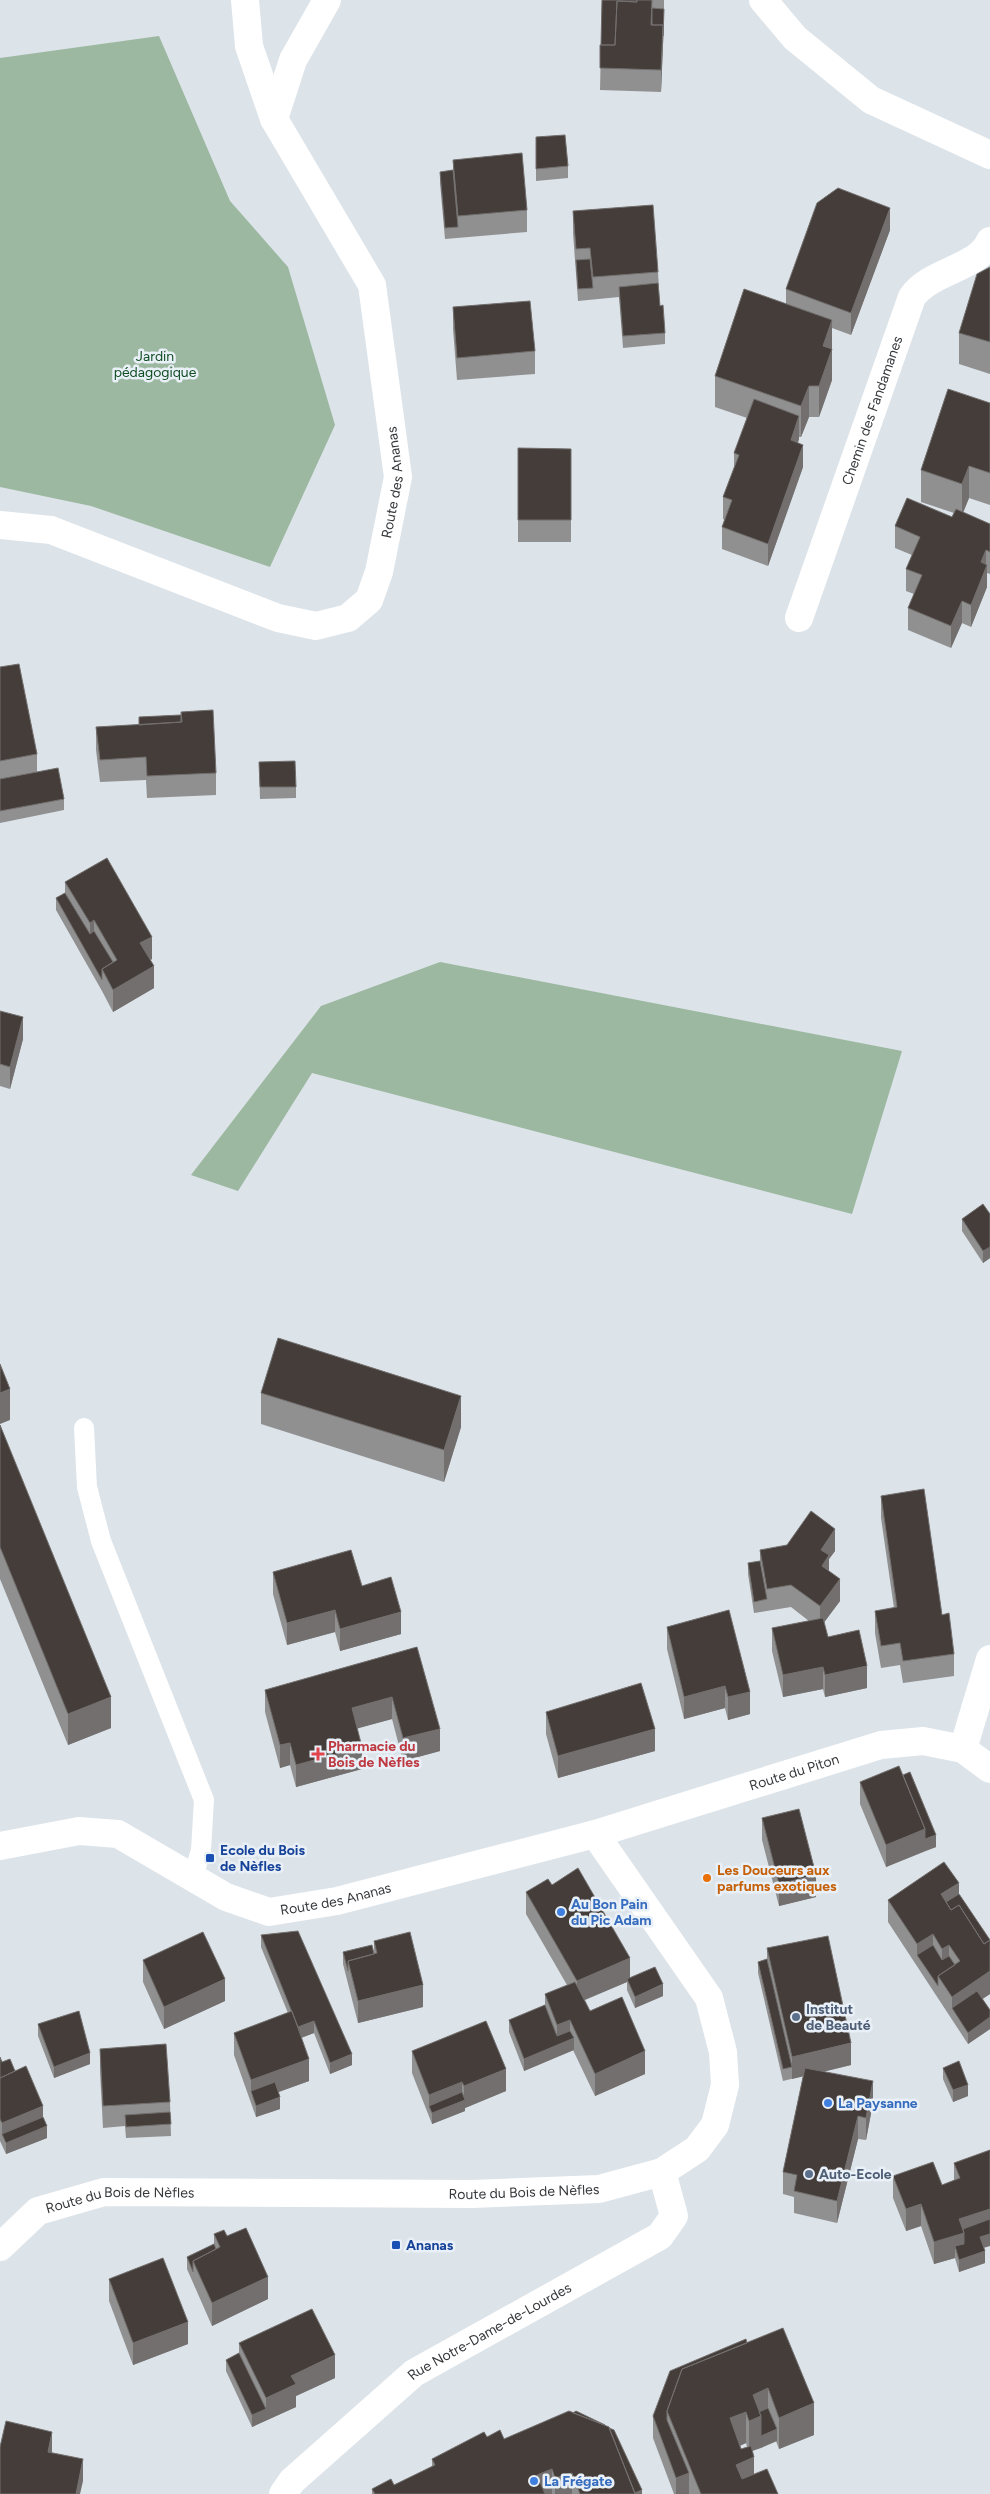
<svg xmlns="http://www.w3.org/2000/svg" width="990" height="2494" font-family="Figtree,sans-serif">
  <style>
    .green { fill: #9cb8a0 }
    .lines { fill: none; stroke-linecap: round; stroke-linejoin: round }
    .service { stroke: #fff; stroke-width: 20 }
    .minor { stroke: #fff; stroke-width: 28 }
    .wall { fill: #909091; fill-rule: evenodd }
    .shaded-wall { fill: #726f6e }
    .building { fill: #443d39; stroke: #726f6e }
    .health-dot { fill: #e0444e; stroke: #e9f0f7; stroke-width: 2 }
    .transit-dot { fill: #1a4fb4; stroke: #e9f0f7; stroke-width: 2 }
    .food-dot { fill: #e8710a; stroke: #e9f0f7; stroke-width: 2 }
    .shop-dot { fill: #3f7fe0; stroke: #e9f0f7; stroke-width: 2 }
    .service-dot { fill: #5c6f8a; stroke: #e9f0f7; stroke-width: 2 }
    .labels { text-anchor: middle; dominant-baseline: central; stroke-width: 5; stroke-linejoin: round; paint-order: stroke }
    .park-label { font-size: 14px; fill: #114e23; stroke: #e9f0f7 }
    .street-label { font-size: 14px; fill: #36383b; stroke: #e9f0f7 }
    .health-label { font-size: 14px; font-weight: bold; fill: #be3a42; stroke: #e9f0f7; text-anchor: start }
    .transit-label { font-size: 14px; font-weight: bold; fill: #164399; stroke: #e9f0f7; text-anchor: start }
    .food-label { font-size: 14px; font-weight: bold; fill: #c56008; stroke: #e9f0f7; text-anchor: start }
    .shop-label { font-size: 14px; font-weight: bold; fill: #366cbe; stroke: #e9f0f7; text-anchor: start }
    .service-label { font-size: 14px; font-weight: bold; fill: #4e5e75; stroke: #e9f0f7; text-anchor: start }
  </style>
  <rect width="100%" height="100%" fill="#dce3e9"/>
  <path class="green" d="M159,36L230,201L288,267L335,425L270,567L91,506L0,487V58Z
    M440,962L902,1051L852,1214L312,1073L238,1191L191,1175L321,1006Z"/>
  <g class="lines">
    <path class="service" d="M84,1428L87,1487L101,1541L204,1800L201,1850L193,1877"/>
    <g class="minor">
      <path d="M763,0L795,38L871,100L990,155"/>
      <path d="M274,119L293,60L327,0"/>
      <path id="s1" d="M0,525L51,530L278,618L316,626L348,618L369,600L379,572L398,477L372,285L274,119L249,46L245,0"/>
      <path id="s2" d="M799,618L912,297C931,270 978,269 990,241"/>
      <path d="M963,1749L990,1659"/>
      <path id="s3" d="M0,1846L79,1831L118,1834L226,1897L269,1912L337,1901L595,1834L881,1745L923,1741L963,1749L990,1769"/>
      <path id="s4" d="M0,2247L38,2211L104,2192L472,2194L599,2189L662,2172L697,2149L715,2125L725,2085L723,2052L709,1998L595,1834"/>
      <path id="s5" d="M283,2494L292,2481L414,2373L660,2236L674,2216L662,2172"/>
    </g>
  </g>
  <path class="wall" d="M602,0H664V21L661,92L600,90Z
    M536,137L568,166V178L536,181Z
    M453,160L527,210V232L445,239L440,183V172L453,170Z
    M573,211L658,272L660,306L665,333V344L623,348L619,297L578,301L573,233Z
    M890,230L851,335L832,328V380L819,417H809L801,437H799L798,443L803,467L768,566L722,549V527L725,520L723,519V497L734,467V453L747,418L715,407V376L786,304V289Z
    M990,267V374L959,364V333Z
    M453,307L535,351V374L457,380L453,329Z
    M990,403V505L969,498L963,513L990,524V574L987,573V587L971,627L962,623L951,648L908,630V608L914,594L906,591V569L912,555L895,548V526L952,517L954,513L921,502V470Z
    M518,448L571,449V542H518Z
    M0,667L37,754V772L64,799V810L0,823Z
    M181,715L216,773V795L147,798L146,780L100,782L96,750V727L139,725V717Z
    M259,762L296,787V798L260,799Z
    M65,882L152,959L150,960L154,988L113,1012L102,991L56,910V898L65,893Z
    M0,1011L23,1039L10,1089L0,1086Z
    M990,1214V1258L983,1263L962,1231V1219Z
    M261,1393L461,1427L444,1482L261,1424Z
    M0,1425L111,1728L68,1745L0,1579Z
    M881,1496L942,1615L954,1654V1676L903,1683L900,1665L881,1668L875,1633V1611L894,1608L881,1518Z
    M760,1550L835,1551L829,1559V1572L840,1601L824,1622L828,1637L867,1688L825,1697L823,1689L783,1697L772,1651V1628L809,1621L791,1607L754,1613L748,1574V1563L760,1561Z
    M273,1572L401,1634L340,1651L335,1632L287,1645L273,1594Z
    M729,1610L750,1714L728,1720L725,1708L684,1719L667,1649V1627Z
    M417,1647L440,1751L403,1761L392,1719L357,1728L362,1769L296,1787L290,1765L280,1768L265,1712V1690Z
    M546,1712L655,1751L558,1778L546,1734Z
    M860,1782L936,1847L886,1867L860,1804Z
    M762,1818L816,1897L779,1906L762,1840Z
    M552,1885L630,1977L663,1996L635,2008L627,1990V1982L585,2000L590,2011L645,2074L595,2096L573,2050L524,2071L509,2032V2020L545,2005V1994L567,1985L526,1914V1892Z
    M959,1894L990,1940V1994L982,1999L990,2010V2029L968,2044L888,1922V1900Z
    M261,1935L352,2065L330,2074L314,2033L301,2038L309,2081L278,2092L280,2109L256,2117L234,2055V2033L288,2013L261,1947Z
    M374,1941L423,2007L358,2023L343,1964V1952L374,1953Z
    M767,1948L851,2065L823,2072L873,2103L866,2140L858,2139L837,2223L794,2213V2197L783,2194V2172L803,2076L783,2081L758,1973V1962L767,1959Z
    M143,1960L225,2001L164,2029L143,1982Z
    M38,2024L90,2064L54,2078L38,2036Z
    M100,2049L170,2102L171,2136L126,2138L125,2126L103,2128L100,2072Z
    M412,2051L506,2091L465,2108V2111L432,2124L412,2073Z
    M0,2057L2,2062L15,2071L43,2117L47,2138L6,2154L0,2141Z
    M943,2068L968,2096L953,2102L943,2079Z
    M990,2150L984,2248L985,2263L959,2272L955,2258L934,2264L921,2226L906,2231L893,2198V2176L942,2185L954,2180V2163Z
    M214,2234L227,2236L268,2299L212,2326L187,2269V2257L214,2245Z
    M109,2279L188,2344L133,2365L109,2301Z
    M239,2343L335,2378L296,2396V2407L252,2427L226,2371V2360L239,2353Z
    M747,2343L814,2435L779,2449L776,2441L752,2451L754,2474L778,2494H674L653,2438V2416ZM746,2443L747,2447L741,2449L740,2446Z
    M487,2437L504,2439L642,2494H372V2489L394,2485L432,2467V2459Z"/>
  <path class="shaded-wall" d="M664,9V21L661,92V70Z
    M890,208V230L851,335V313Z
    M832,320V380L819,417V386L823,346Z
    M809,386V417L801,437V406Z
    M799,416V439L791,463V440Z
    M803,445V467L768,566V544Z
    M969,466V498L962,515V484Z
    M986,550V568L987,565V587L971,627V605L981,562Z
    M962,601V623L951,648V626Z
    M94,920V942L90,946V923Z
    M152,937V959L140,966V943Z
    M154,966V988L113,1012V990Z
    M23,1017V1039L10,1089V1067Z
    M990,1247V1258L983,1263V1251Z
    M10,1389V1420L0,1424V1393Z
    M461,1396V1427L444,1482V1450Z
    M835,1529V1551L829,1559V1578L822,1588L821,1550Z
    M840,1579V1601L820,1628V1606Z
    M335,1610V1632L287,1645V1623Z
    M401,1612V1634L340,1651V1629Z
    M867,1666V1688L825,1697V1675Z
    M823,1667V1689L783,1697V1675Z
    M725,1686V1708L684,1719V1697Z
    M750,1692V1714L728,1720V1697Z
    M111,1697V1728L68,1745V1714Z
    M392,1697V1719L352,1730V1708Z
    M440,1729V1751L403,1761V1738Z
    M655,1729V1751L558,1778V1756Z
    M290,1743V1765L280,1768V1745Z
    M362,1747V1769L296,1787V1765Z
    M925,1829V1851L886,1867V1845Z
    M936,1835V1847L925,1851V1839Z
    M816,1875V1897L779,1906V1884Z
    M959,1883V1905H941V1894Z
    M933,1934V1956L917,1955V1944Z
    M949,1945V1967L942,1971V1949Z
    M630,1958V1980L627,1979V1982L577,2003V1981Z
    M990,1971V1994L957,2016L952,2008V1997Z
    M225,1979V2001L164,2029V2007Z
    M663,1984V1996L635,2008V1997Z
    M423,1985V2007L358,2023V2001Z
    M990,2017V2029L968,2044V2033Z
    M570,2020V2040L574,2038V2050L524,2071V2059L557,2045V2025Z
    M314,2021V2033L298,2039V2027Z
    M851,2043V2065L792,2079V2057Z
    M645,2051V2074L595,2096V2074Z
    M90,2053V2064L54,2078V2067Z
    M352,2054V2065L330,2074V2063Z
    M309,2059V2081L254,2101L251,2091V2102V2080Z
    M506,2069V2091L465,2108V2111L432,2124V2113L429,2106V2095L462,2082V2101L464,2100V2086Z
    M873,2081V2103L866,2140V2118Z
    M968,2085V2096L953,2102V2090Z
    M280,2097V2109L256,2117V2106Z
    M43,2106V2128L47,2126V2138L6,2154V2143L2,2134V2146V2123Z
    M858,2116V2139L837,2223V2201Z
    M921,2204V2226L906,2231V2209Z
    M990,2209V2231L964,2240V2255L955,2246V2258L934,2264V2242L959,2219Z
    M990,2234V2246L980,2249V2237Z
    M985,2251V2263L959,2272V2260Z
    M268,2277V2299L212,2326V2303Z
    M188,2322V2344L133,2365V2343Z
    M335,2355V2378L296,2396V2407L252,2427V2415L266,2409V2398L291,2376Z
    M768,2388V2419L761,2422V2448L749,2452V2421L753,2395Z
    M814,2403V2435L779,2449V2418Z
    M746,2412V2443L730,2450V2418Z
    M777,2429V2441L761,2448V2436Z
    M52,2432V2454L48,2452Z
    M754,2457V2488L736,2485V2465Z
    M83,2459V2481L80,2494H76Z
    M552,2469V2494H537V2475Z
    M572,2473V2494H555V2478Z
    M689,2473V2494H676V2478Z
    M642,2490V2494H634Z"/>
  <path class="building" d="M602,0H637V2L617,1L615,45H601Z
    M637,0H652L651,25H663L661,70L600,68V45H615L617,1L637,2Z
    M652,8L664,9L663,36V25H652Z
    M565,135L568,166L536,169V137Z
    M522,153L527,210L458,216L453,160Z
    M453,170L458,227L445,228L440,172Z
    M838,188L890,208L851,313L786,289L817,203Z
    M653,205L658,272L593,277L590,248L576,249L573,211Z
    M590,259L593,288L578,289L576,260Z
    M990,267V342L959,333L977,274Z
    M658,283L660,306L663,305L665,333L623,336L619,287Z
    M744,289L832,320L823,346L832,349L819,386H809L801,406L715,376Z
    M530,301L535,351L457,358L453,307Z
    M948,389L990,403V473L969,466L962,484L921,470Z
    M754,399L799,416L791,440L803,445L768,544L722,527L732,500L723,497L739,455L734,453Z
    M518,448L571,449V520H518Z
    M907,498L952,517L956,509L990,524V552L986,550L981,562L987,565L971,605L962,601L951,626L908,608L922,575L906,569L920,537L895,526Z
    M19,664L37,754L0,761V667Z
    M213,710L216,773L147,776L146,757L100,760L96,727L182,722L181,712Z
    M181,715V722L139,725V717Z
    M295,761L296,787H260L259,762Z
    M58,768L64,799L0,811V779Z
    M107,858L152,937L140,943L154,966L113,990L102,969L117,960L94,920L90,923L65,882Z
    M65,893L90,934L94,931L113,962L102,969V980L56,898Z
    M0,1011L23,1017L10,1067L0,1064Z
    M983,1204L990,1214V1247L983,1251L962,1219Z
    M278,1338L461,1396L444,1450L261,1393Z
    M0,1364L10,1389L0,1393Z
    M0,1425L111,1697L68,1714L0,1547Z
    M924,1489L942,1615L949,1613L954,1654L903,1661L900,1643L881,1646L875,1611L897,1607L881,1496Z
    M811,1511L835,1529L821,1550L829,1555L822,1566L840,1579L820,1606L791,1585L767,1589L760,1550L787,1545Z
    M351,1550L362,1586L391,1577L401,1612L340,1629L335,1610L287,1623L273,1572Z
    M760,1561L767,1599L754,1602L748,1563Z
    M729,1610L750,1692L728,1697L725,1686L684,1697L667,1627Z
    M823,1618L828,1637L859,1630L867,1666L825,1675L823,1667L783,1675L772,1628Z
    M417,1647L440,1729L403,1738L392,1697L352,1708L362,1747L296,1765L290,1743L280,1745L265,1690Z
    M641,1683L655,1729L558,1756L546,1712Z
    M899,1766L925,1829L886,1845L860,1782Z
    M910,1772L936,1835L925,1839V1829L903,1775Z
    M799,1809L816,1875L779,1884L762,1818Z
    M944,1862L959,1883L941,1894L951,1910L959,1905L984,1944L990,1940V1971L952,1997L938,1976L960,1961L949,1945L942,1949L933,1934L917,1944L888,1900Z
    M578,1868L630,1958L577,1981L526,1892L548,1879L552,1885Z
    M959,1894L990,1940L984,1944L959,1905L951,1910L946,1902Z
    M298,1931L352,2054L330,2063L314,2021L298,2027L261,1935Z
    M203,1932L225,1979L164,2007L143,1960Z
    M410,1932L423,1985L358,2001L348,1961L377,1953L374,1941Z
    M828,1936L851,2043L792,2057L767,1948Z
    M372,1945L374,1954L348,1961V1971L343,1952Z
    M933,1945L942,1960L949,1956L955,1965L938,1976V1986L917,1955Z
    M767,1959L792,2067L783,2069L758,1962Z
    M655,1967L663,1984L635,1997L627,1979Z
    M575,1982L590,2011L622,1997L645,2051L595,2074L570,2020L557,2025L545,1994Z
    M977,1991L990,2010V2017L968,2033L952,2008Z
    M545,2005L557,2036L570,2031L574,2038L524,2059L509,2020Z
    M79,2011L90,2053L54,2067L38,2024Z
    M292,2011L309,2059L251,2080L234,2033Z
    M486,2021L506,2069L464,2086L462,2082L429,2095L412,2051Z
    M166,2044L170,2102L103,2106L100,2049Z
    M0,2057L2,2062L10,2059L15,2071L0,2078Z
    M959,2061L968,2085L953,2090L943,2068Z
    M26,2066L43,2106L2,2123L0,2119V2078Z
    M805,2068L873,2081L866,2118L858,2116L837,2201L794,2191L797,2175L783,2172Z
    M275,2082L280,2097L256,2106L251,2091Z
    M462,2092L465,2100L432,2113L429,2106Z
    M170,2112L171,2124L126,2127L125,2115Z
    M43,2117L47,2126L6,2143L2,2134Z
    M990,2150V2209L959,2219L964,2233L934,2242L921,2204L906,2209L893,2176L933,2162L942,2185L960,2178L954,2163Z
    M990,2219V2234L980,2237L985,2251L959,2260L955,2246L964,2244V2233L963,2229Z
    M246,2228L268,2277L212,2303L193,2261L220,2247L214,2234L224,2230L227,2236Z
    M214,2244L216,2249L193,2261V2272L187,2257Z
    M163,2258L188,2322L133,2343L109,2279Z
    M312,2309L335,2355L291,2376L296,2384L266,2398L239,2343Z
    M783,2328L814,2403L779,2418L768,2388L753,2395L761,2416L749,2421L746,2412L730,2418L741,2449L751,2446L754,2457L736,2465L742,2479L767,2469L778,2494H701L667,2411L682,2369Z
    M746,2339L747,2343L682,2369L667,2411V2420L689,2473L676,2478L653,2416L670,2371Z
    M239,2353L266,2409L252,2415L226,2360Z
    M768,2408L777,2429L761,2436V2416L759,2412Z
    M569,2411L609,2427L635,2494H580L572,2473L555,2478L552,2469L537,2475L545,2494H375L372,2489L391,2479L394,2485L435,2465L432,2459L484,2432L487,2437L500,2430L504,2439Z
    M576,2411L605,2425L573,2413Z
    M6,2421L52,2432L48,2452L83,2459L76,2494H0V2447Z
    M609,2428L614,2430L642,2490L635,2493Z"/>
  <path class="health-dot" d="M315.5 1746.5h5v5h5v5h-5v5h-5v-5h-5v-5h5z"/>
  <g class="transit-dot">
    <rect x="205" y="1853" width="10" height="10" rx="2.5"/>
    <rect x="391" y="2240" width="10" height="10" rx="2.5"/>
  </g>
  <circle class="food-dot" cx="707" cy="1878" r="5"/>
  <g class="shop-dot">
    <circle cx="561" cy="1912" r="5"/>
    <circle cx="828" cy="2103" r="5"/>
    <circle cx="534" cy="2481" r="5"/>
  </g>
  <g class="service-dot">
    <circle cx="796" cy="2017" r="5"/>
    <circle cx="809" cy="2174" r="5"/>
  </g>
  <g class="labels">
    <g class="park-label">
      <text x="155" y="356">Jardin<tspan x="155" dy="16">pédagogique</tspan></text>
    </g>
    <g class="street-label">
      <text stroke="none"><textPath href="#s2" startOffset="220">Chemin des Fandamanes</textPath></text>
      <text stroke="none"><textPath href="#s1" startOffset="515">Route des Ananas</textPath></text>
      <text stroke="none"><textPath href="#s3" startOffset="834">Route du Piton</textPath></text>
      <text stroke="none"><textPath href="#s3" startOffset="358">Route des Ananas</textPath></text>
      <text stroke="none"><textPath href="#s4" startOffset="541">Route du Bois de Nèfles</textPath></text>
      <text stroke="none"><textPath href="#s4" startOffset="136">Route du Bois de Nèfles</textPath></text>
      <text stroke="none"><textPath href="#s5" startOffset="265">Rue Notre-Dame-de-Lourdes</textPath></text>
    </g>
    <g class="health-label">
      <text x="328" y="1746">Pharmacie du<tspan x="328" dy="16">Bois de Nèfles</tspan></text>
    </g>
    <g class="transit-label">
      <text x="220" y="1850">Ecole du Bois<tspan x="220" dy="16">de Nèfles</tspan></text>
      <text x="406" y="2245">Ananas</text>
    </g>
    <g class="food-label">
      <text x="717" y="1870">Les Douceurs aux<tspan x="717" dy="16">parfums exotiques</tspan></text>
    </g>
    <g class="shop-label">
      <text x="571" y="1904">Au Bon Pain<tspan x="571" dy="16">du Pic Adam</tspan></text>
      <text x="838" y="2103">La Paysanne</text>
      <text x="544" y="2481">La Frégate</text>
    </g>
    <g class="service-label">
      <text x="806" y="2009">Institut<tspan x="806" dy="16">de Beauté</tspan></text>
      <text x="819" y="2174">Auto-Ecole</text>
    </g>
  </g>
</svg>
